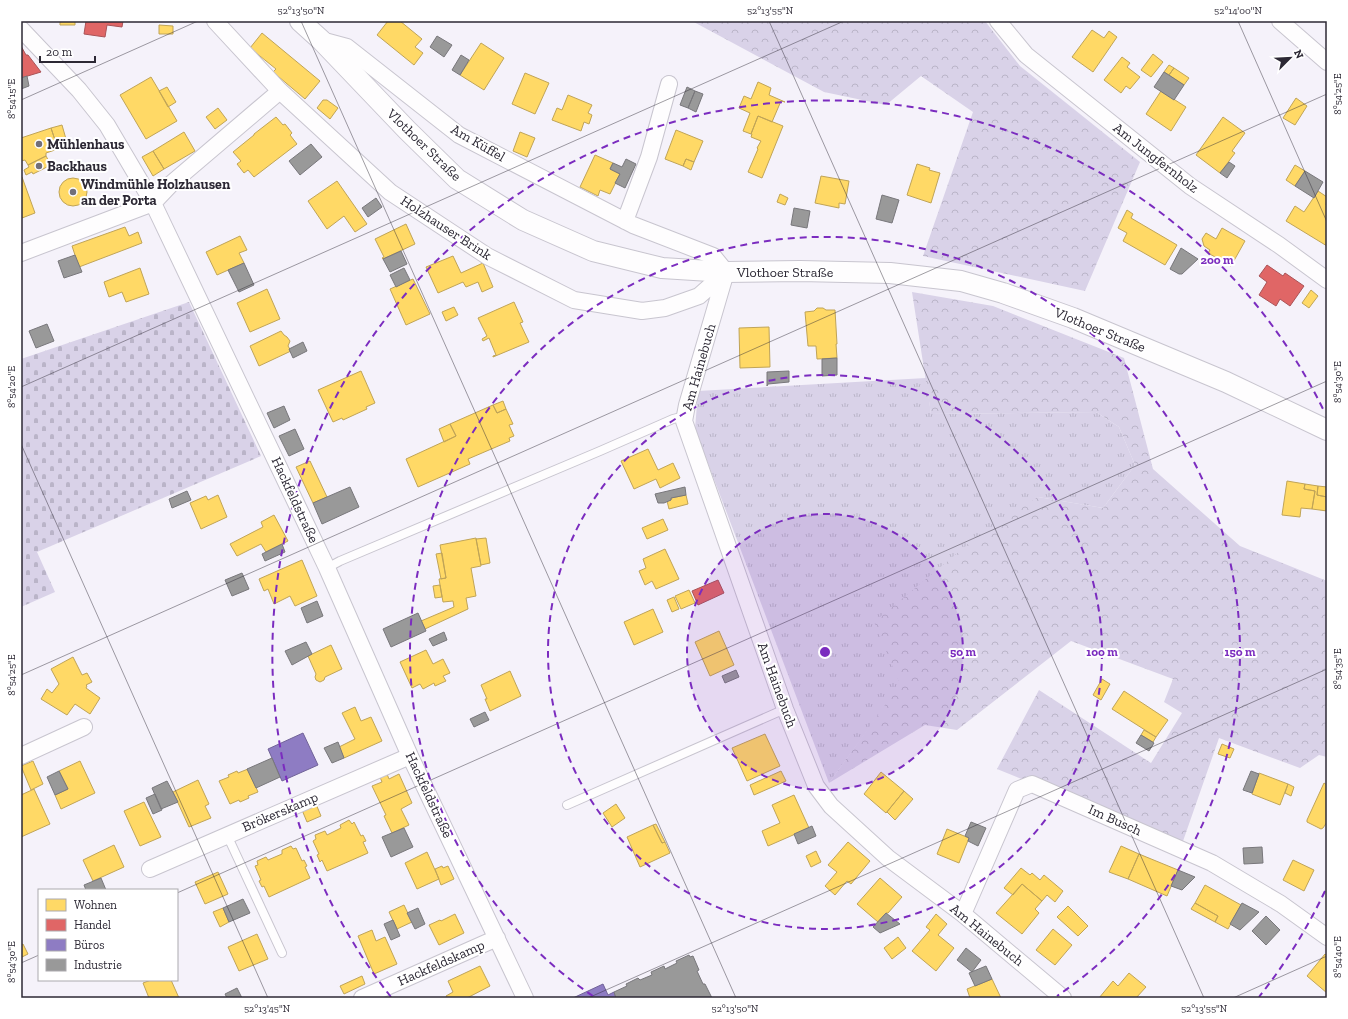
<svg xmlns="http://www.w3.org/2000/svg" width="1348" height="1019" font-family="'Zilla Slab',serif">
  <style>
    .grass { fill: url(#grass-tufts) }
    .forest { fill: url(#forest-crowns) }
    .cemetery { fill: url(#cemetery-stones) }
    .homes { fill: #ffd966; stroke: #c0a457 }
    .shops { fill: #e06666; stroke: #aa5357 }
    .offices { fill: #8e7cc3; stroke: #716398 }
    .industry { fill: #999; stroke: #78777b }
    .lines { fill: none; stroke-linecap: round; stroke-linejoin: round }
    .service-casing { stroke: #c8c5cf; stroke-width: 10 }
    .minor-casing { stroke: #c8c5cf; stroke-width: 18 }
    .tertiary-casing { stroke: #c8c5cf; stroke-width: 22 }
    .service { stroke: #fefdfe; stroke-width: 8 }
    .minor { stroke: #fefdfe; stroke-width: 16 }
    .tertiary { stroke: #fefdfe; stroke-width: 20 }
    .ticks { fill: none; stroke: #2c2834; stroke-width: 1; stroke-opacity: 0.45 }
    .ring { fill: none; stroke: #7b2cbf; stroke-width: 2; stroke-dasharray: 7 5 }
    .poi-dot { fill: #726f79; stroke: #fff; stroke-width: 1.5 }
    .labels { text-anchor: middle; dominant-baseline: central; stroke-width: 4; stroke-linejoin: round; paint-order: stroke }
    .street-label { font-size: 14px; fill: #2c2834; stroke: #fff }
    .poi-label { font-size: 14px; font-weight: bold; fill: #2c2834; stroke: #fff; text-anchor: start }
    .centre { fill: #7b2cbf; stroke: #fff; stroke-width: 2 }
    .ring-label { font-size: 12px; text-anchor: middle; font-weight: bold; fill: #7b2cbf; stroke: #fff; stroke-width: 4; stroke-linejoin: round; paint-order: stroke }
    .neatline { fill: none; stroke: #2c2834; stroke-width: 1.5 }
    .ticks-label { font-size: 10px; text-anchor: middle; fill: #2c2834 }
  </style>
  <defs>
    <pattern id="grass-tufts" width="24" height="20" patternUnits="userSpaceOnUse"><rect width="24" height="20" fill="#d9d2e8"/><path d="M3 7l-1-3M5 7V3M7 7l1-3M15 17l-1-3M17 17v-4M19 17l1-3" fill="none" stroke="#bab4c8"/></pattern>
    <pattern id="forest-crowns" width="20" height="18" patternUnits="userSpaceOnUse"><rect width="20" height="18" fill="#d9d2e8"/><path d="M2 6a3 3 0 1 1 6 0M12 15a3 3 0 1 1 6 0" fill="none" stroke="#bab4c8"/></pattern>
    <pattern id="cemetery-stones" width="16" height="16" patternUnits="userSpaceOnUse"><rect width="16" height="16" fill="#d9d2e8"/><path d="M2 7V4a2 2 0 0 1 4 0v3zM10 15v-3a2 2 0 0 1 4 0v3z" fill="#bab4c8"/></pattern>
  </defs>
  <rect width="100%" height="100%" fill="#f5f2fa"/>
  <path class="grass" d="M926,378L931,414L1096,412L1119,427L1135,465L1103,508L1038,497L829,783L695,429L698,391Z"/>
  <path class="forest" d="M692,21H985L1020,66L1140,162L1085,291L923,256L973,112L921,76L886,105L824,92Z
    M912,292L993,306L1124,358L1153,469L1240,546L1327,581V757L1319,755L1300,768L1219,738L1182,844L997,769L1039,690L1151,763L1182,713L1164,702L1173,679L1071,641L957,730L925,725L829,783L900,684L874,622L972,541L1038,497L1103,508L1135,465L1119,427L1096,412L931,414Z"/>
  <path class="cemetery" d="M189,302L261,456L37,552L55,592L21,607V359Z"/>
  <path class="homes" d="M60,21H75V25H60Z
    M388,21H400L422,39L415,47L423,53L414,65L377,35Z
    M159,25L173,26V34H159Z
    M1092,30L1104,38L1109,31L1117,37L1093,72L1072,57Z
    M262,33L320,81L305,99L273,72L276,69L250,48Z
    M481,43L504,58L484,90L460,75Z
    M1153,54L1163,62L1151,77L1141,70Z
    M1122,57L1130,63L1127,67L1140,77L1130,89L1126,86L1121,93L1104,80Z
    M1169,65L1174,68L1169,75L1164,72Z
    M1174,68L1189,78L1184,85L1169,75Z
    M525,73L549,83L535,114L512,104Z
    M151,77L177,121L146,139L120,95Z
    M758,82L771,88L769,95L785,102L781,101L772,122L758,116L751,134L743,131L750,113L739,108L744,96L751,99Z
    M167,87L176,102L168,107L159,91Z
    M1161,91L1186,107L1171,131L1146,114Z
    M568,95L592,105L588,113L592,115L589,124L584,122L581,131L552,120L557,108L562,110Z
    M1296,98L1307,106L1295,125L1283,118Z
    M323,100H327L338,108L330,119L317,108Z
    M218,108L227,120L215,129L206,117Z
    M758,116L783,126L762,178L748,172L758,149L757,148L761,141L751,137L752,134H751Z
    M276,117L283,125L285,124L292,133L290,135L297,144L254,177L248,170L244,173L237,164L241,161L233,152L254,135V134Z
    M1223,117L1245,133L1232,151L1235,153L1220,173L1196,155Z
    M62,125L68,146L58,149L51,128Z
    M51,128L58,149L46,153V156L28,165L25,160L21,161V138Z
    M676,130L703,141L694,162L686,159L683,166L665,159Z
    M184,132L195,151L164,169L153,151Z
    M520,132L535,138L527,157L513,151Z
    M153,151L164,169L153,176L142,157Z
    M595,155L613,163L610,169L620,174L610,194L600,190L598,196L580,187Z
    M46,156L51,165L33,174L32,172L26,175L24,170L29,167L28,165Z
    M686,159L694,162L691,170L683,166Z
    M917,164L930,168L929,170L940,173L931,203L907,195Z
    M1295,165L1305,171L1295,186L1286,180Z
    M821,176L849,181L845,204L839,203V208L815,203Z
    M21,177H22L35,213L22,218L21,214Z
    M59 192a14 14 0 1 1 28 0a14 14 0 1 1-28 0Z
    M337,181L367,224L355,232L344,216L327,229L308,201Z
    M1318,191L1327,197L1326,205L1327,206V246L1286,221L1295,206L1304,212Z
    M780,194L788,198L785,205L777,202Z
    M1127,210L1133,214L1131,218L1177,245L1165,265L1123,241L1127,233L1118,228Z
    M406,224L415,244L383,259L382,258L384,257L375,239Z
    M125,227L129,236L138,232L142,243L79,267L72,246Z
    M1222,228L1245,241L1231,266L1208,253L1210,250L1204,246L1202,239L1206,233L1216,239Z
    M240,236L247,250L239,253L244,263L217,275L206,252Z
    M453,256L461,273L483,263L493,287L482,292L478,282L466,287L463,282L438,293L426,267Z
    M140,268L149,294L126,302L122,292L109,297L104,282Z
    M413,279L430,314L406,325L390,289Z
    M267,289L280,319L250,332L237,303Z
    M1311,290L1318,296L1309,308L1302,303Z
    M514,302L523,322L520,323L529,342L493,357V356L496,355L489,338L483,341L482,339L487,336L478,318Z
    M454,307L458,315L446,321L442,312Z
    M817,308H823L826,310H835L837,344H836L837,358L817,359L816,346H808L805,312L814,311Z
    M769,327L770,367L740,368L739,328Z
    M281,331L284,335L287,337L290,341L288,346L291,351L259,366L250,346Z
    M361,371L375,403L366,407L367,409L343,420L342,418L333,422L318,390Z
    M503,401L506,409L497,413L493,405Z
    M493,405L497,413L506,409L513,424L509,425L514,436L509,438L510,441L468,459L470,464L418,487L406,459L456,436L450,424Z
    M450,424L456,436L444,442L439,429Z
    M648,449L658,470L673,463L680,478L660,488L656,479L634,489L621,461Z
    M310,461L327,497L313,503L296,467Z
    M1287,481L1305,484L1304,489L1315,491L1312,509L1301,508L1300,517L1282,515Z
    M1305,484L1318,486L1317,495L1327,497V511L1312,509L1315,491L1304,489Z
    M1318,486L1327,487V497L1317,495Z
    M218,495L227,517L201,529L190,503L206,496L208,500Z
    M686,495L688,504L669,509L667,501L671,500V498Z
    M274,515L288,541L266,552L261,544L237,556L230,544L263,527L261,522Z
    M663,519L668,530L647,539L642,528Z
    M476,538L481,566L471,568L476,596L466,598L468,609L425,629L421,621L454,607L453,601L443,602L439,579L446,578L440,545Z
    M486,538L490,563L481,565L476,539Z
    M665,549L679,579L656,589L652,581L645,585L639,571L646,568L643,559Z
    M442,553L446,578L441,579L436,554Z
    M302,560L317,596L295,606L290,596L274,604L268,589L264,591L259,579Z
    M440,585L442,597L435,598L433,586Z
    M689,590L695,603L681,609L675,596Z
    M674,597L679,609L672,612L667,600Z
    M653,609L663,632L634,645L624,622Z
    M719,631L734,665L710,676L695,642Z
    M331,645L342,669L325,677L324,680L320,682L316,680L315,677L316,674L308,656Z
    M426,650L433,664L443,659L450,673L443,676L446,681L435,686L434,683L423,689L420,684L412,688L400,662Z
    M73,657L82,675L87,673L92,682L86,685L87,686L86,688L100,698L90,714L75,704L67,715L41,699L47,689L52,693L59,684L51,669Z
    M510,671L521,696L490,711L485,699H487L481,685Z
    M1102,679L1110,684L1101,700L1093,695Z
    M1124,691L1168,720L1156,737L1112,709Z
    M355,707L361,721L371,717L382,741L344,758L339,747L355,739L342,713Z
    M1144,730L1156,737L1153,742L1141,735Z
    M765,734L780,766L747,781L732,748Z
    M1222,744L1234,749L1230,758L1218,754Z
    M33,761L43,784L31,790L21,766Z
    M80,761L95,793L61,809L55,795L68,789L59,771Z
    M248,769L258,792L248,796L249,798L240,802L239,800L230,804L219,781L229,777L228,775L237,771L238,773Z
    M781,771L786,781L754,795L750,785Z
    M881,772L904,791L886,813L864,794Z
    M1259,773L1288,784L1280,805L1252,794Z
    M387,774L389,779L399,774L412,803L401,809L409,825L392,833L384,816L386,815L372,786L382,782L380,777Z
    M198,780L209,804L205,806L211,818L189,827L173,792Z
    M1324,783L1327,785V822L1323,828L1321,829L1307,822V820Z
    M1288,784L1294,787L1291,796L1285,793Z
    M34,789L50,824L21,837V795Z
    M904,791L913,799L895,820L887,812Z
    M794,795L809,828L768,846L762,831L780,823L772,805Z
    M144,802L161,837L140,846L124,811Z
    M316,804L321,816L307,822L302,810Z
    M616,804L625,818L612,827L603,813Z
    M349,820L352,824L354,822L361,836L363,835L366,841L363,842L368,853L327,871L322,860L320,862L317,855L319,854L313,841L316,839L315,835L325,831L327,835L341,828L340,825Z
    M656,824L665,842L662,843L653,825Z
    M653,825L662,843L665,842L670,853L640,867L627,837Z
    M947,829L969,838L959,863L937,854Z
    M848,842L870,861L851,884L847,881L835,895L825,886L837,872L828,865Z
    M114,845L124,867L93,881L83,860Z
    M291,846L293,849L296,848L302,861L304,860L307,866L305,867L310,878L269,897L264,886L262,887L259,881L261,880L255,866L258,865L257,861L266,857L268,860L282,854V850Z
    M1121,846L1139,854L1128,879L1109,872Z
    M816,851L821,862L811,867L806,856Z
    M427,852L439,879L417,889L405,863Z
    M1139,854L1178,870L1167,896L1128,879Z
    M1293,860L1314,870L1304,891L1283,880Z
    M442,866L443,868L448,866L454,879L441,885L435,869Z
    M1021,868L1030,875L1032,873L1040,880L1044,875L1063,891L1055,902L1047,895L1042,901L1022,884L1013,895L1004,888Z
    M218,872L228,894L205,904L195,882Z
    M880,878L902,897L888,913H886L878,922L857,904Z
    M1022,884L1042,901L1035,909L1039,913L1022,934L996,913Z
    M1205,885L1241,905L1228,929L1215,922L1218,916L1195,903Z
    M1195,903L1218,916L1215,922L1191,909Z
    M404,905L412,922L397,929L389,912Z
    M1068,906L1088,926L1078,936L1057,917Z
    M223,908L229,922L220,927L213,912Z
    M455,914L464,933L439,945L429,925L440,920L441,921Z
    M936,914L947,924L938,935L954,948L936,971L912,951L930,930L926,927Z
    M1053,929L1072,945L1055,965L1036,950Z
    M372,930L376,941L385,937L397,964L374,974L358,936Z
    M257,934L268,959L239,971L228,947Z
    M898,937L906,948L892,959L884,948Z
    M23,944L28,954L22,957L21,954V945Z
    M1325,954L1327,956V993L1307,976Z
    M480,966L490,986L467,998H447L446,996L453,992L448,981Z
    M1129,973L1146,987L1136,998H1099L1113,981L1118,986Z
    M362,976L365,984L344,994L340,986Z
    M992,979L1001,998H970L967,989Z
    M151,980H171L179,998H149L143,983Z"/>
  <path class="shops" d="M86,21H123L122,27L107,25L105,37L84,34Z
    M21,46L26,55H28L41,72L21,78Z
    M1267,265L1283,276L1285,273L1304,286L1290,306L1280,299L1276,306L1259,295L1267,282L1259,276Z
    M718,580L724,593L698,605L692,591Z"/>
  <path class="offices" d="M303,733L318,765L282,781L268,749Z
    M603,984L608,995L614,992L616,998H573Z"/>
  <path class="industry" d="M437,36L452,45L444,57L430,47Z
    M461,55L469,60L460,75L452,70Z
    M1164,72L1184,85L1174,100L1154,87Z
    M27,76L29,86L21,89V78Z
    M687,87L695,91L688,108L680,105Z
    M695,91L703,94L696,112L688,108Z
    M311,144L322,157L300,175L289,161Z
    M626,159L636,164L625,188L615,183L620,174L610,169L613,163L622,167Z
    M1229,162L1235,166L1227,178L1220,173Z
    M1305,171L1323,182L1314,198L1295,186Z
    M882,195L899,200L892,223L876,219Z
    M376,198L382,207L368,217L362,208Z
    M794,208L810,211L807,228L791,225Z
    M1181,248L1198,259L1182,274H1179L1170,269Z
    M401,251L407,264L390,272L383,259Z
    M75,255L82,272L64,278L58,261Z
    M244,263L254,285L239,292L228,270Z
    M404,268L410,280L396,287L390,275Z
    M47,324L54,341L36,348L29,331Z
    M303,342L307,351L293,358L289,349Z
    M837,358V375L822,376V359Z
    M789,371V382L768,384L767,386V372Z
    M284,406L290,420L274,428L267,413Z
    M295,429L304,449L289,456L279,436Z
    M350,487L359,507L322,524L313,503Z
    M685,487L686,495L671,498V500L664,503H658L655,494Z
    M187,491L191,500L172,508L169,499Z
    M282,544L285,552L265,561L262,554Z
    M242,573L249,589L232,596L225,580Z
    M317,601L323,616L307,623L301,608Z
    M418,613L426,631L391,647L383,629Z
    M444,632L447,640L433,646L429,639Z
    M306,642L312,654L292,665L285,651Z
    M736,670L739,677L725,683L722,676Z
    M485,712L489,720L474,727L470,719Z
    M1141,735L1154,743L1149,751L1136,743Z
    M338,742L344,758L332,763L324,748Z
    M272,758L280,777L256,788L247,769Z
    M59,771L68,789L55,795L47,777Z
    M1251,771L1259,774L1252,793L1243,790Z
    M167,781L178,802L161,809L152,788Z
    M155,794L162,810L153,814L146,798Z
    M971,822L986,828L978,846L968,841L969,838L965,836Z
    M812,826L816,836L798,844L794,834Z
    M404,828L413,847L391,857L382,837Z
    M1262,847L1263,863L1244,864L1243,848Z
    M1178,870L1195,877L1182,890L1171,886Z
    M101,878L106,890H86L84,885Z
    M243,899L250,913L229,922L223,908Z
    M1242,903L1259,912L1240,930L1230,924Z
    M418,908L425,924L415,929L407,913Z
    M886,913L900,924L880,933L873,927Z
    M1266,916L1280,930L1266,945L1252,931Z
    M393,920L400,936L391,940L384,924Z
    M966,948L981,960L972,972L957,960Z
    M689,955L690,957L693,956L699,970L697,971L703,984H705L712,998H616L614,992L627,986L626,984L638,978L640,980L652,975L651,972L664,966L665,969L677,963L676,961Z
    M986,966L992,979L975,986L969,973Z
    M237,988L242,998H227L225,994Z"/>
  <g class="lines">
    <g class="service-casing">
      <path id="service" d="M327,568L340,561L600,451L673,419L685,416
        M567,805L785,709
        M227,835L282,953"/>
    </g>
    <g class="minor-casing">
      <path id="minor" d="M215,21L280,91L390,192L487,256L574,300L642,311L665,308L699,296L726,272
        M998,21L1026,55L1190,186L1279,245L1327,280
        M1280,21L1327,62
        M21,29L79,90L107,125L153,203L327,568L410,756L525,998
        M321,40L347,47L459,135L633,225L713,256L726,272
        M625,221L649,157L669,84
        M21,253L153,203L172,183L280,91
        M726,272L687,405L684,421L785,709L816,786L831,806L888,858L963,914L1063,998
        M21,756L84,727
        M150,869L410,756
        M963,914L1017,790L1032,784L1212,863L1281,904L1327,937
        M362,998L497,938"/>
    </g>
    <g class="tertiary-casing">
      <path id="tertiary" d="M300,21L321,40L407,130L457,179L523,220L593,251L662,268L726,272L800,271L890,273L961,281L1003,293L1073,318L1226,382L1327,430"/>
    </g>
    <use href="#service" class="service"/>
    <use href="#minor" class="minor"/>
    <use href="#tertiary" class="tertiary"/>
  </g>
  <path class="ticks" d="M301,21L736,998M769,21L1204,998M1238,21L1327,222M21,100L198,21M21,387L844,21M21,444L268,998M21,675L1327,94M177,893L1327,381M21,963L39,955M588,998L1327,669M1233,998L1327,956"/>
  <circle cx="825" cy="652" r="138" fill="#7b2cbf" fill-opacity=".12"/>
  <g class="ring">
    <circle cx="825" cy="652" r="138"/>
    <circle cx="825" cy="652" r="277"/>
    <path d="M593 996A415 415 0 1 1 1057 996"/>
    <path d="M1325 891A554 554 0 0 1 1259 997M391 997A554 554 0 1 1 1325 413"/>
  </g>
  <g class="poi-dot">
    <circle cx="39" cy="144" r="4"/>
    <circle cx="39" cy="166" r="4"/>
    <circle cx="73" cy="192" r="4"/>
  </g>
  <g class="labels">
    <g class="street-label">
      <text transform="translate(478 143) rotate(30)">Am Küffel</text>
      <text transform="translate(424 145) rotate(44)">Vlothoer Straße</text>
      <text transform="translate(1156 158) rotate(38)">Am Jungfernholz</text>
      <text transform="translate(446 228) rotate(33)">Holzhauser Brink</text>
      <text x="785" y="272">Vlothoer Straße</text>
      <text transform="translate(1100 330) rotate(22)">Vlothoer Straße</text>
      <text transform="translate(699 367) rotate(-74)">Am Hainebuch</text>
      <text transform="translate(295 500) rotate(65)">Hackfeldstraße</text>
      <text transform="translate(777 685) rotate(70)">Am Hainebuch</text>
      <text transform="translate(429 795) rotate(65)">Hackfeldstraße</text>
      <text transform="translate(280 812) rotate(-23)">Brökerskamp</text>
      <text transform="translate(1115 820) rotate(24)">Im Busch</text>
      <text transform="translate(987 935) rotate(39)">Am Hainebuch</text>
      <text transform="translate(441 963) rotate(-24)">Hackfeldskamp</text>
    </g>
    <g class="poi-label">
      <text x="47" y="144">Mühlenhaus</text>
      <text x="47" y="166">Backhaus</text>
      <text x="81" y="184">Windmühle Holzhausen<tspan x="81" dy="16">an der Porta</tspan></text>
    </g>
  </g>
  <circle cx="825" cy="652" r="6" class="centre"/>
  <g class="ring-label">
    <text x="1217" y="264">200 m</text>
    <text x="963" y="656">50 m</text>
    <text x="1102" y="656">100 m</text>
    <text x="1240" y="656">150 m</text>
  </g>
  <rect width="1348" height="1019" fill="none" stroke="#ffffff" stroke-width="44"/>
  <rect x="38" y="889" width="140" height="92" fill="#ffffff" stroke="#aba9ae"/>
  <rect x="46" y="899" width="20" height="12" fill="#ffd966" stroke="#aba9ae"/>
  <text x="74" y="909" font-size="12" fill="#2c2834">Wohnen</text>
  <rect x="46" y="919" width="20" height="12" fill="#e06666" stroke="#aba9ae"/>
  <text x="74" y="929" font-size="12" fill="#2c2834">Handel</text>
  <rect x="46" y="939" width="20" height="12" fill="#8e7cc3" stroke="#aba9ae"/>
  <text x="74" y="949" font-size="12" fill="#2c2834">Büros</text>
  <rect x="46" y="959" width="20" height="12" fill="#999999" stroke="#aba9ae"/>
  <text x="74" y="969" font-size="12" fill="#2c2834">Industrie</text>
  <g transform="translate(1290 58) rotate(66)" stroke="#ffffff" stroke-width="3" paint-order="stroke">
  <path d="M0-3L7 15L0 10L-7 15Z" fill="#2c2834"/>
  <text y="-6" font-size="11" font-weight="bold" text-anchor="middle" fill="#2c2834">N</text>
  </g>
  <path d="M40 56v6h55v-6" fill="none" stroke="#2c2834" stroke-width="2"/>
  <text x="46" y="56" font-size="12" fill="#2c2834" stroke="#ffffff" stroke-width="3" paint-order="stroke">20 m</text>
  <rect x="22" y="22" width="1304" height="975" class="neatline"/>
  <g class="ticks-label">
    <text x="301" y="14">52°13'50"N</text>
    <text x="770" y="14">52°13'55"N</text>
    <text x="1238" y="14">52°14'00"N</text>
    <text transform="translate(1337 94) rotate(-90)" y="4">8°54'25"E</text>
    <text transform="translate(11 99) rotate(-90)" y="4">8°54'15"E</text>
    <text transform="translate(1337 382) rotate(-90)" y="4">8°54'30"E</text>
    <text transform="translate(11 387) rotate(-90)" y="4">8°54'20"E</text>
    <text transform="translate(1337 669) rotate(-90)" y="4">8°54'35"E</text>
    <text transform="translate(11 675) rotate(-90)" y="4">8°54'25"E</text>
    <text transform="translate(1337 957) rotate(-90)" y="4">8°54'40"E</text>
    <text transform="translate(11 962) rotate(-90)" y="4">8°54'30"E</text>
    <text x="267" y="1012">52°13'45"N</text>
    <text x="735" y="1012">52°13'50"N</text>
    <text x="1204" y="1012">52°13'55"N</text>
  </g>
</svg>
